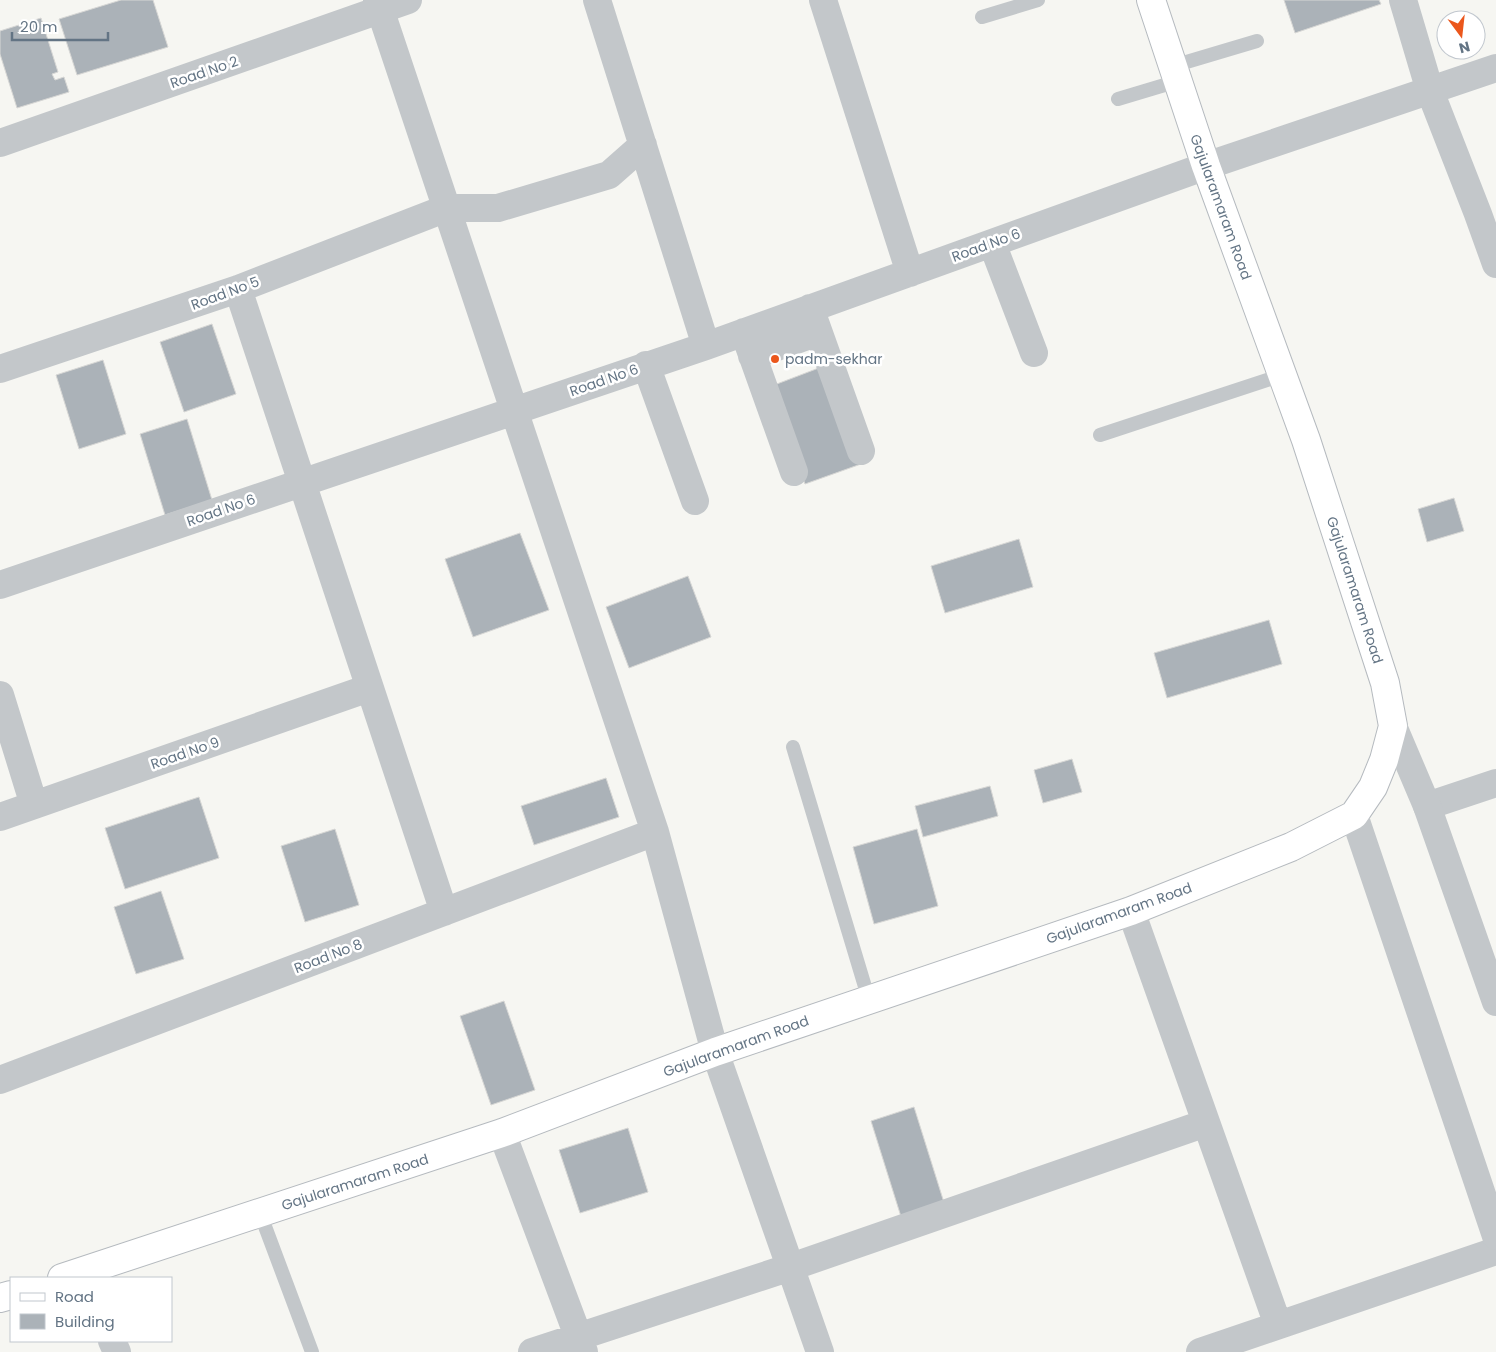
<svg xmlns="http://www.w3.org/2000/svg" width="1496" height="1352" font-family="Poppins,sans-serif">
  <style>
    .building { fill: #abb2b8; stroke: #d7d7d5 }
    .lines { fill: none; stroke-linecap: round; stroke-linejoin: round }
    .secondary-casing { stroke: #b5babf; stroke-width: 30 }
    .service { stroke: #c3c7ca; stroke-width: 14 }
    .minor { stroke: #c3c7ca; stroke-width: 28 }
    .tertiary { stroke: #c3c7ca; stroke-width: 28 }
    .secondary { stroke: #fff; stroke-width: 28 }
    .poi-dot { fill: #eb571c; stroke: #fff; stroke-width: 2 }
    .labels { text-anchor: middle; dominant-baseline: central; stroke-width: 5; stroke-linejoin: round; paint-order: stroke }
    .street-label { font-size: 14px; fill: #637484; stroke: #fff }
    .poi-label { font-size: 14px; fill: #637484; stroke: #fff; text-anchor: start }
  </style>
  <rect width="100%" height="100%" fill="#f6f6f2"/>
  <path class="building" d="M121,0H153L168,47L77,75L59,19Z
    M1284,0H1379L1381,4L1295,33Z
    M41,18L58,72L52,74L55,80L64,77L69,92L17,108L0,54V31Z
    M212,324L236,394L184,412L160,342Z
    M103,360L126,434L79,449L56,375Z
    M824,366L861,464L805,484L769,387Z
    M187,419L212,500L165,515L140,434Z
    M1454,498L1464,531L1427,542L1418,509Z
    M520,533L549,610L473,637L445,559Z
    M1019,539L1033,587L945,613L931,566Z
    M688,576L711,637L629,668L606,607Z
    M1269,620L1282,664L1167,698L1154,653Z
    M1072,759L1082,792L1043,803L1034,770Z
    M606,778L619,817L534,845L521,806Z
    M990,786L998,816L923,837L915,806Z
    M199,797L219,858L125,889L105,828Z
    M335,829L359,905L305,922L281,846Z
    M917,829L938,906L874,924L853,847Z
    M161,891L184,959L136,974L114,907Z
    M504,1001L535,1090L491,1105L460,1016Z
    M914,1107L946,1209L903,1223L871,1121Z
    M628,1128L648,1192L580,1213L559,1150Z"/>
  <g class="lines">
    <g class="secondary-casing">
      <path id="secondary" d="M62,1278L502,1133L715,1052L1131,911L1291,847L1354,815L1373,787L1384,760L1393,726L1385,683L1306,440L1206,166L1151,0
        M0,1298L11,1295"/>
    </g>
    <path class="service" d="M982,17L1038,0
      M1173,66L1257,41
      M1118,99L1178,81
      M1100,435L1282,375
      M793,747L869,1000
      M260,1213L312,1352"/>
    <path class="minor" d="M377,0L655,832L715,1052L820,1352
      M597,0L706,346
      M823,0L910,273
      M1403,0L1430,91L1478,214L1496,264
      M0,143L408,0
      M992,243L1034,353
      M238,289L444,912
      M810,308L861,451
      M744,332L794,472
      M752,356L818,332
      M646,365L695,501
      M0,369L238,289L447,208H498L609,175L643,145
      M0,585L706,346L1206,166L1496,68
      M0,695L34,805
      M1427,806L1496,783
      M0,817L369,688
      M1131,911L1278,1325
      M0,1080L655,832
      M502,1133L584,1352
      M112,1341L117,1352
      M532,1352L791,1267L1206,1123
      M1200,1352L1496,1251"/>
    <path class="tertiary" d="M1393,726L1427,806L1496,1002
      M1354,815L1496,1236"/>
    <use href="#secondary" class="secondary"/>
  </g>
  <circle class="poi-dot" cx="775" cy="359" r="5"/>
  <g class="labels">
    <g class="street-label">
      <text transform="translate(204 72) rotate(-19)">Road No 2</text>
      <text transform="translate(1221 207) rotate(70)">Gajularamaram Road</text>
      <text transform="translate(986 245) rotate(-20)">Road No 6</text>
      <text transform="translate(225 293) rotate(-20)">Road No 5</text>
      <text transform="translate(604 380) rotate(-19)">Road No 6</text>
      <text transform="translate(221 510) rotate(-19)">Road No 6</text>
      <text transform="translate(1355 590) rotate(72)">Gajularamaram Road</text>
      <text transform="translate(185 753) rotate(-19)">Road No 9</text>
      <text transform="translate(1119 913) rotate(-20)">Gajularamaram Road</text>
      <text transform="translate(328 956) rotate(-21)">Road No 8</text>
      <text transform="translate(736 1046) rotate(-20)">Gajularamaram Road</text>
      <text transform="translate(355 1182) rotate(-18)">Gajularamaram Road</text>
    </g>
    <g class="poi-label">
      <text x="785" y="359">padm-sekhar</text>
    </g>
  </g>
  <rect x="10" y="1277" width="162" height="65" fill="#ffffff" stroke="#c1c7ce"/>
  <rect x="20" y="1293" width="25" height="8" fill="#ffffff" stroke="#c1c7ce"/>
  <text x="55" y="1302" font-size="15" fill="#637484">Road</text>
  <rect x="20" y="1314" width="25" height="15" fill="#abb2b8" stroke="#c1c7ce"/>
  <text x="55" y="1327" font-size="15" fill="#637484">Building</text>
  <g transform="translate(1461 35) rotate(165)"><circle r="24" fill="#ffffff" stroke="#c1c7ce"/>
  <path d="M0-4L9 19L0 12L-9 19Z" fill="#eb571c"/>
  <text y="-8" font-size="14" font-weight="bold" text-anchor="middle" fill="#637484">N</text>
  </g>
  <path d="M12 32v8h96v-8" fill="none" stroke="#637484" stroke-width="2.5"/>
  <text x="20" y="32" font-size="15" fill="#637484" stroke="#ffffff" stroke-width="4" paint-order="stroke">20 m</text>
</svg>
